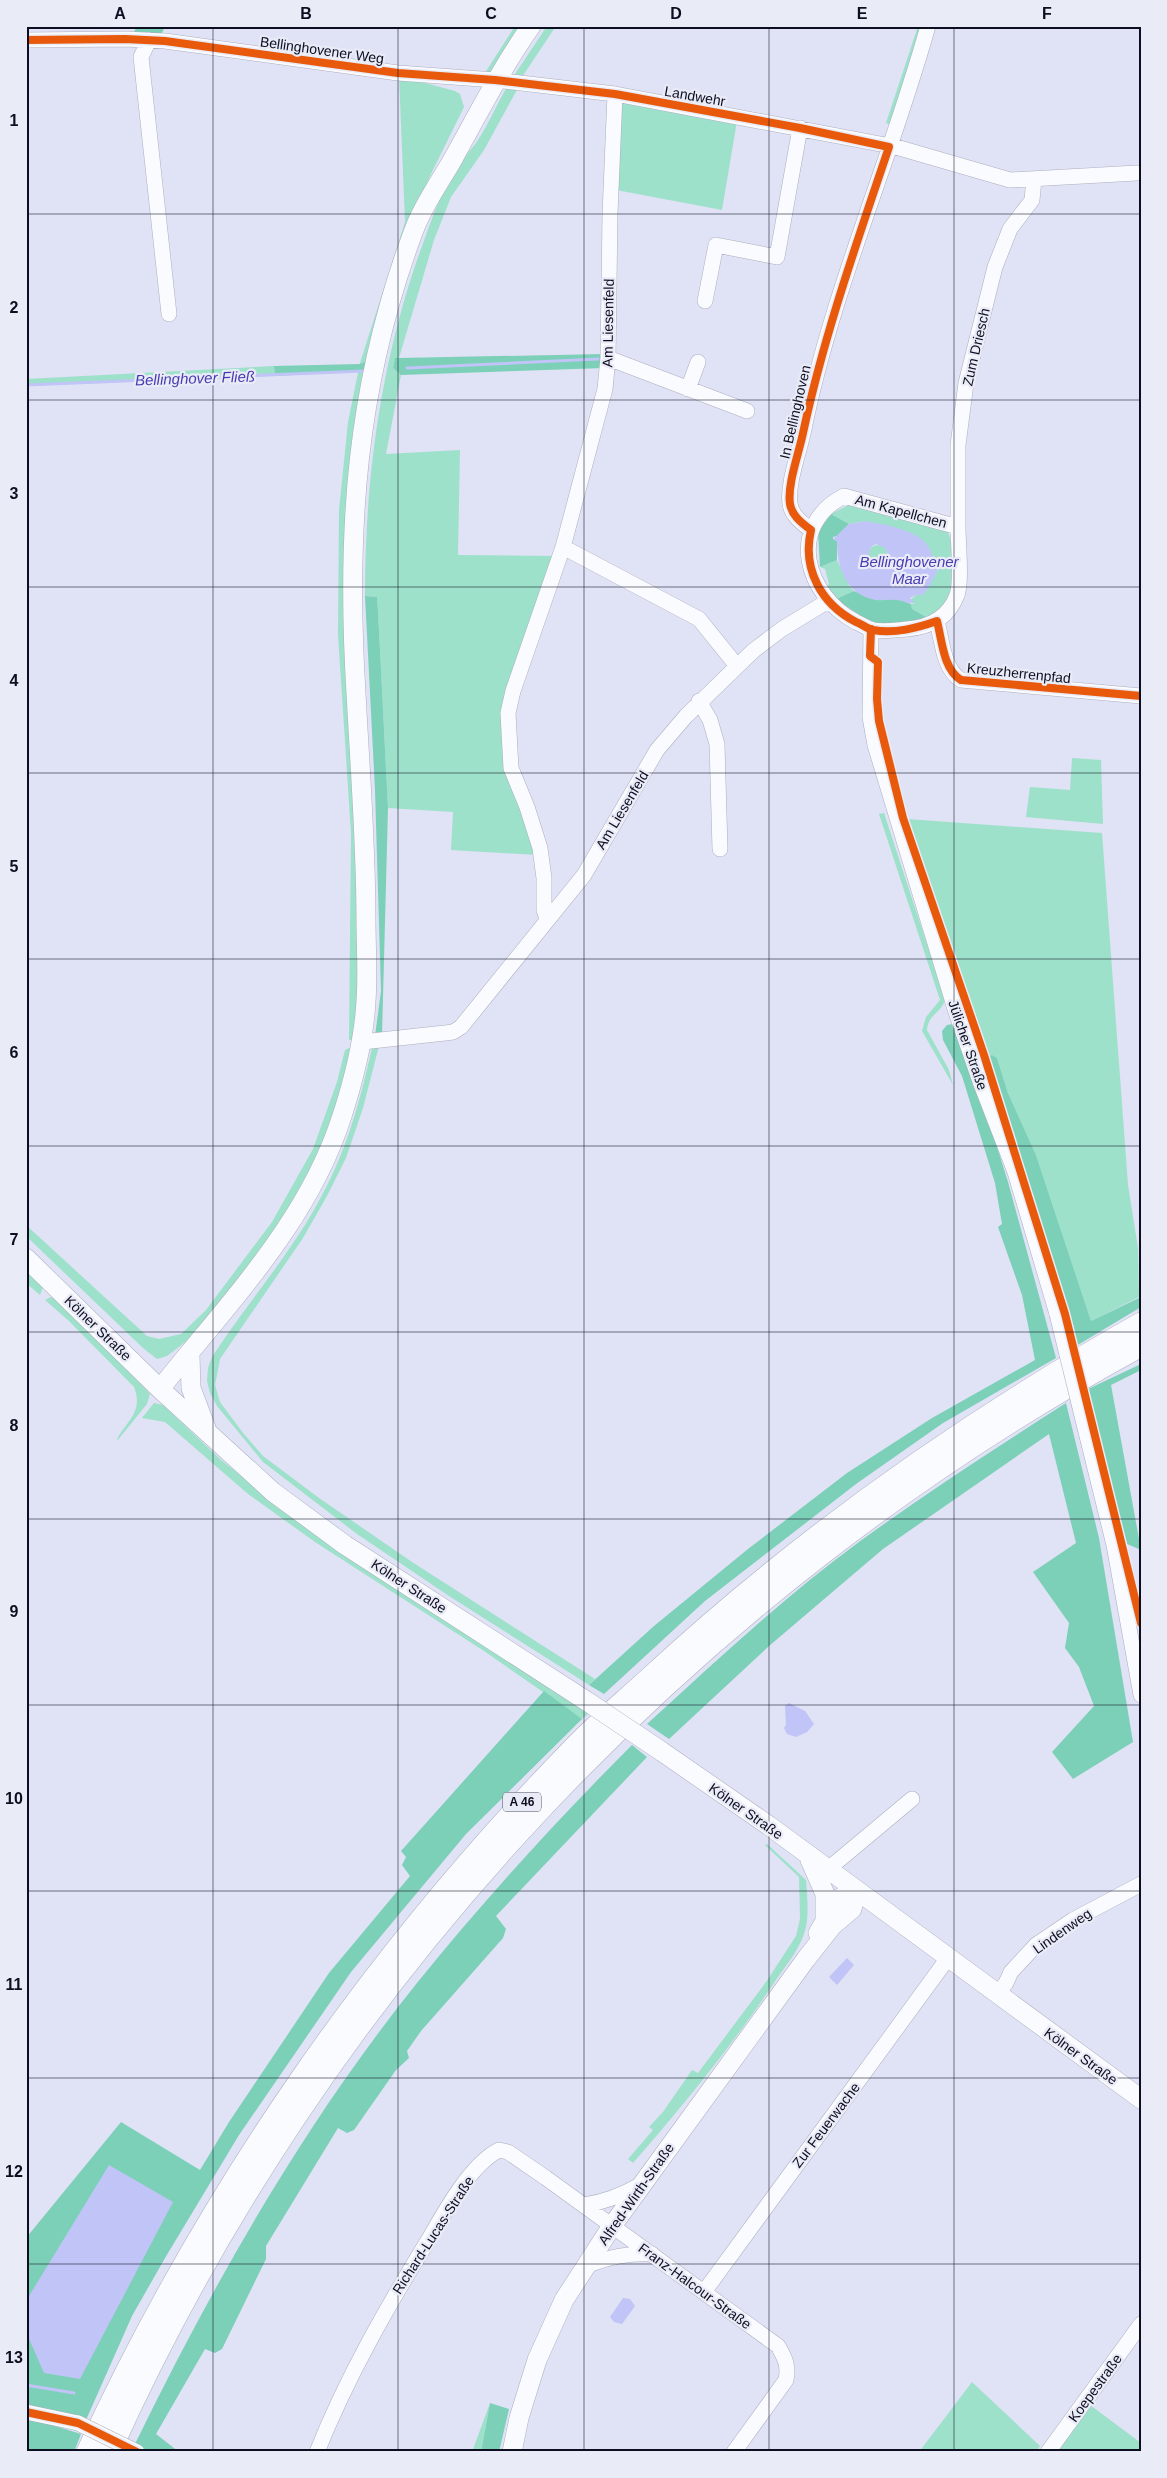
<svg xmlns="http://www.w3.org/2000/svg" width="1167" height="2478" font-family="Helvetica,sans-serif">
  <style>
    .green { fill: #9de1ca }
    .forest { fill: #7bd0b7 }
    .water { fill: #c0c4f6; fill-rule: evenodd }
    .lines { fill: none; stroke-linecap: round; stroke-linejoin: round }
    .stream { stroke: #c0c4f6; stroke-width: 3 }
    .minor-casing { stroke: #adaec0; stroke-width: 16 }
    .major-casing { stroke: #adaec0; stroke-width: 20 }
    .highway-casing { stroke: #adaec0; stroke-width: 22 }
    .minor { stroke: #fafbfe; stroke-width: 15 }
    .major { stroke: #fafbfe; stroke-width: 19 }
    .highway { stroke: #fafbfe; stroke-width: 21 }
    .minor-bridge-casing { stroke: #adaec0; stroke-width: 16; stroke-linecap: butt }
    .major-bridge-casing { stroke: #adaec0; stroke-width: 20; stroke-linecap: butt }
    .minor-bridge { stroke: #fafbfe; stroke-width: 15 }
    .major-bridge { stroke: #fafbfe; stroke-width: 19 }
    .cycleway-casing { stroke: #e9ebf6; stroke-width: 11 }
    .cycleway { stroke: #e8590c; stroke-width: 8 }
    .grid { fill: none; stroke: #0d0e21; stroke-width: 1; stroke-opacity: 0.55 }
    .labels { text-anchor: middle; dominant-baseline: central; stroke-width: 4.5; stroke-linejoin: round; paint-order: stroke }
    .shield { fill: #e9ebf6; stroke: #4f5061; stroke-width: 1 }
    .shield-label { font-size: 12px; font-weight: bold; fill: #0d0e21 }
    .street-label { font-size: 14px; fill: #0d0e21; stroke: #e9ebf6 }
    .water-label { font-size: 15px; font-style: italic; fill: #483cb3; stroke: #e9ebf6 }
    .neatline { fill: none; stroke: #0d0e21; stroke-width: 2 }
    .grid-label { font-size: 16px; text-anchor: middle; font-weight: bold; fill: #0d0e21 }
  </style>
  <rect width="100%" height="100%" fill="#e0e2f5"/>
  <path class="green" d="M515,26H524L492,76H483Z
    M547,26H556L520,80L513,77Z
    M918,26H923L891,125L886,123Z
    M399,76L455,91L460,94L464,107L431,174L403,240L367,375L354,754L359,1023L355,1039L349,1040L351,833L338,635L339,510L348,422L360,363L405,222Z
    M507,87L518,88L484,150L451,197L434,240L399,358H395L393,368L401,375L386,454L460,450L458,555L558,556L506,709L537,855L451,850L453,812L388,808L378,611L377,597L365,596C365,480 380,367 418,257C428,231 437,201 451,176C458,163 470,152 478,140C489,123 497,104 507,87Z
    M623,101L737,121L722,210L616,190L617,108Z
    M274,366L275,376L26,386V379Z
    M850,504L948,532C954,545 954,585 948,599C944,608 936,613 928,618L912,609L911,604H914L910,600L929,585L940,567L933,563L934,557L866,521L849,524L831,514Z
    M868 555a10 10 0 1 1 20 0a10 10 0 1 1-20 0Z
    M837,560L849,585L854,591L836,599L827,586L829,584L825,569L820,567Z
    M1072,758L1101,760L1103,824L1026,817L1030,787L1070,790Z
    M884,813L945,999C943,1012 928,1014 927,1030L949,1070L953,1085L922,1031L926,1017L940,1000L879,814Z
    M907,819L1102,833L1128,1185L1138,1248L1139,1297L1091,1321L1036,1155L1008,1093L997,1058L992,1055L988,1057Z
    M380,1042L363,1108L346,1158L327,1196L303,1238L220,1359L215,1385L220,1402L243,1433L263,1456L319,1498L412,1562L595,1679L589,1685L449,1596L357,1534L263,1462L217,1406L210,1393L207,1381L208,1368L212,1357C247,1303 291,1254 321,1197C348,1148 361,1097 373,1043Z
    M349,1048L352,1050L334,1124L284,1221L197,1333L167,1356L157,1359L143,1348L26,1236V1225L147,1336L159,1339L181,1334L206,1310L272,1222L313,1149L337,1082L345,1050Z
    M26,1268L43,1287L40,1295L26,1283Z
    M51,1297L59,1299L150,1394L147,1404L117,1441L118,1437C130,1418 143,1410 134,1387L69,1321L45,1300Z
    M154,1403L163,1405L220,1459L281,1508L589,1713L582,1719L484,1651L315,1542L248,1494L165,1422L142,1418Z
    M767,1844L806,1880C807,1897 810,1917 804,1934C798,1952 783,1969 772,1986C730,2048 682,2107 633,2163L628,2159L653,2130L649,2127L663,2112L692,2070L698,2073L766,1982L796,1936L800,1919L799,1877L765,1845Z
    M972,2382L1040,2446L1036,2452H919Z
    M490,2403L481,2452H472Z
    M1090,2405L1141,2443V2452H1056Z"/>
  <path class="forest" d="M137,26H165L160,38L132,36Z
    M605,354L604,368L401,375L393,368L395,358H399Z
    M367,361L365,371L275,376L274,366L360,364Z
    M831,514L849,524L837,536L833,537V539L837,541V560L820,567L818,532Z
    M854,591L876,600L898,599L911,604L912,609L928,618L911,623L874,625L836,599Z
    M365,596L377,597L378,611L388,808L382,1035L375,1036L381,991L375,790Z
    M953,1024L965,1045L1008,1182L1056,1358L943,1423L856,1484L705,1601L604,1694L589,1685L654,1626L748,1549L847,1473L932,1418L1035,1360L1022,1295L998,1227L1002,1224L995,1183L962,1076L943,1040L942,1031L947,1025Z
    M992,1055L997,1058L1008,1093L1036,1155L1091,1321L1141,1297V1307L1076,1346L1040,1220L988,1057Z
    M1141,1364V1370L1111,1385L1141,1550L1127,1544L1086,1390Z
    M1066,1403L1099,1538L1133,1742L1073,1779L1052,1752L1094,1706L1079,1667L1065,1648L1069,1623L1033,1572L1076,1543L1049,1434L883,1549L769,1646L669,1739L647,1724C716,1661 784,1597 859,1542C926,1493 996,1448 1066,1403Z
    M544,1691L582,1719L466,1834L351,1972L239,2135L165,2258L132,2316L86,2420L26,2406V2238L121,2122L200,2170L229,2122L329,1973L410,1876L402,1865L406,1857L401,1851Z
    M632,1745L647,1757L496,1916L506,1929L503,1938L421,2031L407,2051L409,2058L396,2070L354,2130L347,2133L338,2128L266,2246V2259L222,2349L215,2353L205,2349L156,2434L179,2452H143L134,2446C213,2284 303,2125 417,1983C484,1900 556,1821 632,1745Z
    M490,2403L509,2409L499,2452H481Z
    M26,2417L81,2434L74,2452H26Z"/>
  <path class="water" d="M866,521C890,526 934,531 933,563L940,567C933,577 930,588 922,596L918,594L910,598L914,603C908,604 902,600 896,600C889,599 882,601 876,600C846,595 837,568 837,541L833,539L849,524ZM876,544L885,548L888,554L883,564L870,561C868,553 868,548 876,544Z
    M789,1703L805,1711L814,1724L807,1732L796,1737L787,1734L784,1728L786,1725L785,1706Z
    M847,1958L854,1965L837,1985L829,1977Z
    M109,2165L173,2202L80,2379L44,2373L26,2332V2301Z
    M623,2298L630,2299L635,2306L622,2324L614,2322L610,2317Z"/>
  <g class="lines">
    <path class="stream" d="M407,368L598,359
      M26,385L364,371
      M26,2385L74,2393"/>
    <g class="minor-casing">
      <path id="minor" d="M26,40L125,39L165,41L398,73L495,80L615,94L896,147L1010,180L1137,173
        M149,40L141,57L169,314
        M705,301L716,245L777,257L800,128
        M608,358L747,411
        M688,389L698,362
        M844,496L958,527C958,542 962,583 957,595C949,617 931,627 907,629C896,630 884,632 873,630C867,628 861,624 856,622C805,595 786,526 844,496Z
        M958,527V445L966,383L995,267L1010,229L1032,200L1034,179
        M811,530C802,523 792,516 790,504C787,483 800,450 804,429C832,291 890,162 928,26
        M563,547L699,619L737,666
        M937,621C942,640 943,669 961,680L1141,696
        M871,629L870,717L875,745L955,1009L981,1084L1015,1172L1057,1314
        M699,701L710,720L717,744L720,849
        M547,919L544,910V878L540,848L527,807L511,768L508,713L513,691L563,547L605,389L608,358L610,214L615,94
        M362,1042L445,1033L453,1032L461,1027L584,875L657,750L686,716L753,651L782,629L828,601
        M1086,1432L1114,1545L1141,1695
        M827,1870L912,1799
        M997,1994L1006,1983L1011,1972L1036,1945L1073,1920L1141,1884
        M584,2205C605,2202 621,2196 640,2185
        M586,2266C609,2257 628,2253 652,2254
        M704,2292L948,1958
        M26,2412L78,2423
        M317,2452C347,2377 387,2307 429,2239C445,2211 471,2164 499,2150L508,2152L546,2178L778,2346C785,2358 789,2366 786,2380L734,2452
        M1048,2452L1141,2324"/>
    </g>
    <g class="major-casing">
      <path id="major" d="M26,1258L160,1389L273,1492L345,1545L588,1702
        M190,1355L191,1388L206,1428
        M160,1389C228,1303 308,1223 342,1116C354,1079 364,1040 366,1001C368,975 366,947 366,920C366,844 360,769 356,693C346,530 356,384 414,230C423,205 440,182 453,159C478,114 501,69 531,26
        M661,1751L768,1825L1141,2099
        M810,1860L825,1894V1918
        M818,1933L838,1899L856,1891
        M512,2452L519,2418L537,2360L564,2300L612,2226L806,1959L832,1926L852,1909L856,1891"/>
    </g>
    <g class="highway-casing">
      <path id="highway" d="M87,2452C208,2191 373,1953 574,1747C597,1723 624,1701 649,1678C798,1540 963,1423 1141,1323
        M110,2452C320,1984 691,1590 1141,1346"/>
    </g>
    <use href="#minor" class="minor"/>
    <use href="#major" class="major"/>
    <use href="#highway" class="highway"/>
    <g class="minor-bridge-casing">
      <path id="minor-bridge" d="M1057,1314L1086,1432
        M78,2423L137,2452"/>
    </g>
    <g class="major-bridge-casing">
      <path id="major-bridge" d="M588,1702L661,1751"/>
    </g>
    <use href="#minor-bridge" class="minor-bridge"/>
    <use href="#major-bridge" class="major-bridge"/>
    <g class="cycleway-casing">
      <path id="cycleway" d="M26,40L125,39L165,41L398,73L495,80L615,94L800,128L889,147C857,242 824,335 803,433C799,453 787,485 790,504C792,516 802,523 811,530C802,569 821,604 856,622C862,624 867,629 873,630C895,634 917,628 937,621C942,640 943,669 961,680L1141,696
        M871,629L870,656L878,662L877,699L879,721L903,818L984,1055L1065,1314L1141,1623
        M26,2412L78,2423L137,2452"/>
    </g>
    <use href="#cycleway" class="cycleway"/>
  </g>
  <path class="grid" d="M213,26V2452M398,26V2452M584,26V2452M769,26V2452M954,26V2452M26,214H1141M26,400H1141M26,587H1141M26,773H1141M26,959H1141M26,1146H1141M26,1332H1141M26,1519H1141M26,1705H1141M26,1891H1141M26,2078H1141M26,2264H1141"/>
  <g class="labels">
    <rect class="shield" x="503" y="1792.5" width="38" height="19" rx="4"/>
    <g class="shield-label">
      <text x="522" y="1802">A 46</text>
    </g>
    <g class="street-label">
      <text transform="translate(322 50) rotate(8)">Bellinghovener Weg</text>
      <text transform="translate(695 96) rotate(10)">Landwehr</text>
      <text transform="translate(608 323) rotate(-89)">Am Liesenfeld</text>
      <text transform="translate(976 347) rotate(-77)">Zum Driesch</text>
      <text transform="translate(795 412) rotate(-77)">In Bellinghoven</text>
      <text transform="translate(901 511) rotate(15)">Am Kapellchen</text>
      <text transform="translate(1019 673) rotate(6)">Kreuzherrenpfad</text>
      <text transform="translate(622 810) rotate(-59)">Am Liesenfeld</text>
      <text transform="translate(968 1045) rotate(71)">Jülicher Straße</text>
      <text transform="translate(98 1328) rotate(44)">Kölner Straße</text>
      <text transform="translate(409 1586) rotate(33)">Kölner Straße</text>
      <text transform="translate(746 1811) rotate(35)">Kölner Straße</text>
      <text transform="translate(1062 1931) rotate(-35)">Lindenweg</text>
      <text transform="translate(1081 2056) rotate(36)">Kölner Straße</text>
      <text transform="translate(826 2125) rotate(-53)">Zur Feuerwache</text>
      <text transform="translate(636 2194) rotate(-55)">Alfred-Wirth-Straße</text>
      <text transform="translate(433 2235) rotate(-57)">Richard-Lucas-Straße</text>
      <text transform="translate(695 2286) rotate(36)">Franz-Halcour-Straße</text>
      <text transform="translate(1095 2388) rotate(-54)">Koepestraße</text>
    </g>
    <g class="water-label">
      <text transform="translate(195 378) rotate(-2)">Bellinghover Fließ</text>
      <text x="909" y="561">Bellinghovener<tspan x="909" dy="17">Maar</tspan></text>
    </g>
  </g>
  <rect width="1167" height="2478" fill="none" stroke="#e9ebf6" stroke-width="55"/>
  <rect x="28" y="28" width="1112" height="2422" class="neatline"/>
  <g class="grid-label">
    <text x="120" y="19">A</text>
    <text x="306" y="19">B</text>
    <text x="491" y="19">C</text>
    <text x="676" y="19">D</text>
    <text x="862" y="19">E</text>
    <text x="1047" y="19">F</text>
    <text x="14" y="126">1</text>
    <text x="14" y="313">2</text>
    <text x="14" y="499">3</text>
    <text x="14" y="686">4</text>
    <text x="14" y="872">5</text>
    <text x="14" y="1058">6</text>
    <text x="14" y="1245">7</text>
    <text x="14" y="1431">8</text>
    <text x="14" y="1617">9</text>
    <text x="14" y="1804">10</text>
    <text x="14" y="1990">11</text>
    <text x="14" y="2177">12</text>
    <text x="14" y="2363">13</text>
  </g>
</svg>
